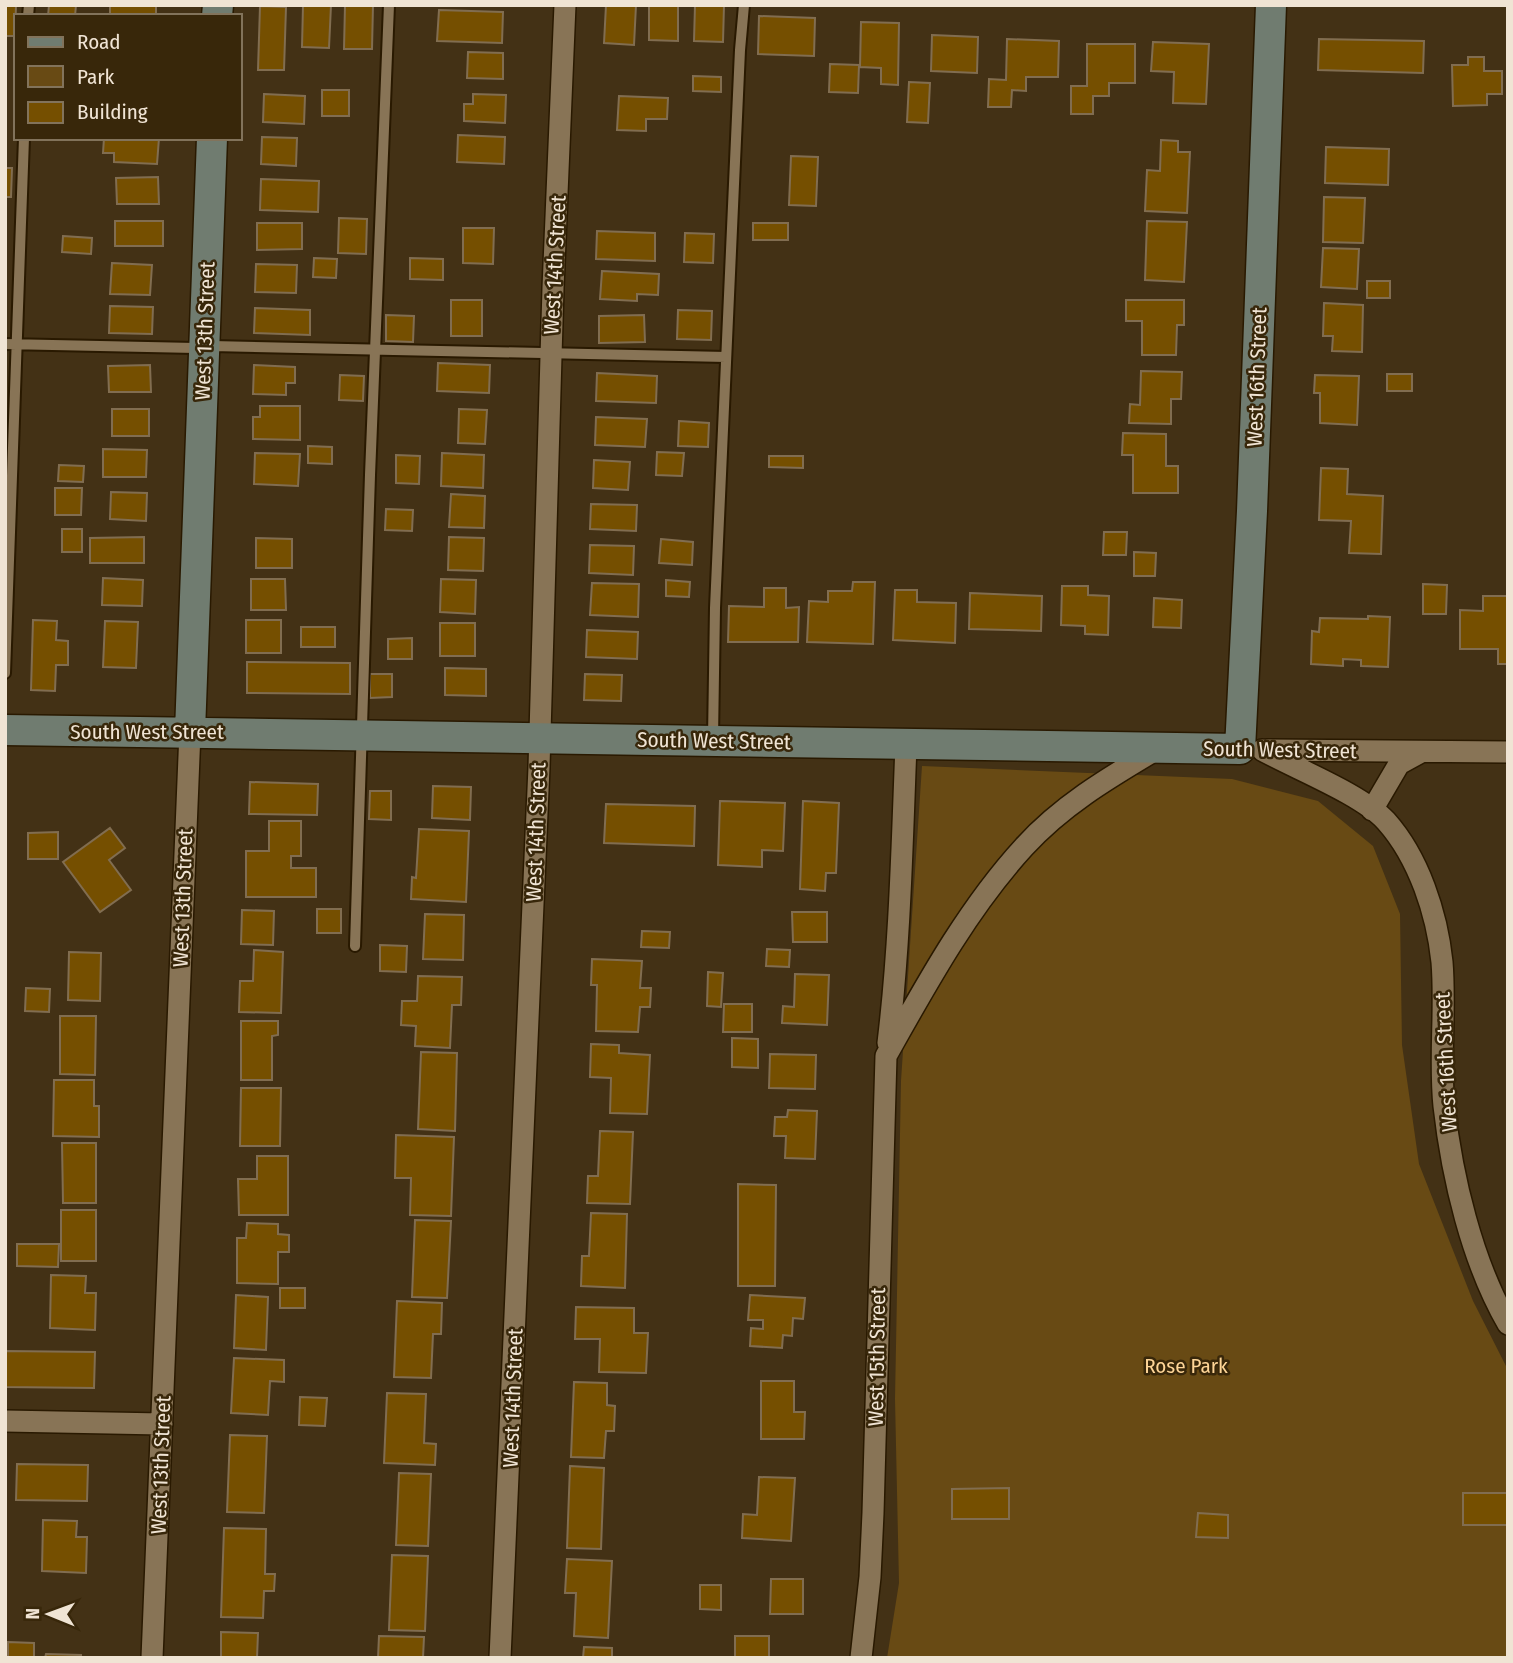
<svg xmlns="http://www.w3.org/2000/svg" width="1513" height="1663" font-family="'Fira Sans Condensed',sans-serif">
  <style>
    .green { fill: #684a14 }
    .building { fill: #754f00; stroke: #816d50; stroke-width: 2 }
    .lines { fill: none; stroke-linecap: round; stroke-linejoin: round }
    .lane-casing { stroke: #291900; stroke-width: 14 }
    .street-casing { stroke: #291900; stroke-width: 24 }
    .secondary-casing { stroke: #291900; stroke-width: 33 }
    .lane { stroke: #887456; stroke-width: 10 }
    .street { stroke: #887456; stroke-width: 21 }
    .secondary { stroke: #707c70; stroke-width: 30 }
    .labels { text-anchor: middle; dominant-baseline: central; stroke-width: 5; stroke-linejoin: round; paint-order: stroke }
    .street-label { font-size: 21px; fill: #f0e4d4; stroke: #38270a }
    .park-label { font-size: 21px; fill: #fed597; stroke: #38270a }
  </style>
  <rect width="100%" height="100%" fill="#433115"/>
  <path class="green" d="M922,766L1232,779L1318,801L1373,846L1400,914L1402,1045L1419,1164L1473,1301L1508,1370V1658H887L899,1583L895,1399L901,1081Z"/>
  <path class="building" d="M5,5H16L15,36H5Z
    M49,5H76L75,16H48Z
    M110,5H156V16H110Z
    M303,5H331L329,48L302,47Z
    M345,5H373L372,49H344Z
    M606,5H636L634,45L604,43Z
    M695,5H724L723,42L694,41Z
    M260,6L286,7L284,70H258Z
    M649,6H678V41L649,40Z
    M439,10L503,12L502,43L437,41Z
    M759,16L815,18L814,56L758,54Z
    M861,22L899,23L898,85L881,84V68L860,67Z
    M932,35L978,37L977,73L931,71Z
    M1007,39L1059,41L1058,77H1026V91L1012,90L1011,107H988L989,79L1006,80Z
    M1319,39L1424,41L1423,73L1318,70Z
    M1153,42L1209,44L1206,104L1173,103L1174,72L1151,71Z
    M1087,44H1135V83H1109V96H1093V114H1071V86H1087Z
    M468,52L503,53V79L467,78Z
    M1468,57H1484V71H1502V94H1487V105L1453,106L1452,65H1468Z
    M830,64L859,65L858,93L829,92Z
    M693,76L721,77V92L693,91Z
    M909,82L930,83L928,123L907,122Z
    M322,90H349V116H322Z
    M264,94L305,96L304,124L263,122Z
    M473,94L506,95L505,123L464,121V104H473Z
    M619,96L668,98L667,119H646V131L617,130Z
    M458,135L505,137L504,164L457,162Z
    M262,137L297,138L296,166L261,164Z
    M104,138H159L157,164L114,162V153H103Z
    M1161,140L1178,141V152H1190L1187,213L1145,211L1147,170L1160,171Z
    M1326,147L1389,149L1388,185L1325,183Z
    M791,156L818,157L816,206L789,205Z
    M5,168H12L11,197H5Z
    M158,177L159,204H117L116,178Z
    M261,179L319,181L318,212L260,210Z
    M1324,197L1365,198L1363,243L1323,242Z
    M339,218L367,219L366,254L338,253Z
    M115,221H163V246H115Z
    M1147,221L1187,222L1184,282L1145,280Z
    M257,223H302V249L257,250Z
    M753,223H788V240H753Z
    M463,228H494L493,264L463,263Z
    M597,231L655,233V261L596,259Z
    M685,233L714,234L713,263L684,262Z
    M63,236L92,238L91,254L62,252Z
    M1323,248L1359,249L1357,289L1321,287Z
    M314,258L337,259L336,278L313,277Z
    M410,258L443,259V280L410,279Z
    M112,263L152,265L150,295L110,294Z
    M256,264L297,265L296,293L255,292Z
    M602,271L659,274L658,295L637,294V301L600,299Z
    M1367,281H1390V298H1367Z
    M451,300H482V336H451Z
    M1126,300H1184V325H1177L1176,355H1142V321H1126Z
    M1324,303L1363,305L1362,352L1332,351L1333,336H1323Z
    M110,306L153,307L152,334L109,333Z
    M255,308L310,310V335L254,333Z
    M678,310L712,311L711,340L677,339Z
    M386,315L414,316L413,342L386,341Z
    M644,315L645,342L599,343V316Z
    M438,363L490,365L489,393L437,391Z
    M150,365L151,392H109L108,366Z
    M254,365L295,367V383H286V395L253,394Z
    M1141,371L1182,372L1181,399H1171V424L1129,423L1130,404L1140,405Z
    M597,373L657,376L656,403L596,401Z
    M1387,374H1412V391H1387Z
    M340,375L364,376L363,401L339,400Z
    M1315,375L1359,376L1357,425L1320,423V393H1314Z
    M260,406H300V440L253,439V417H260Z
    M112,409H149V436H112Z
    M459,409L487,410L485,444L458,443Z
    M596,417L647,419L645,447L595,445Z
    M679,421L709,423L708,447L678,446Z
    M1123,433L1166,434V466H1178V493H1133V455H1122Z
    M308,446L332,447V464L308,463Z
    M103,449L147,450L146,477H103Z
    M657,452L684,453L682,476L656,475Z
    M255,453L300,454L298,486L254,484Z
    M442,453L484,455L483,488L441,486Z
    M396,455L420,456L419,484L396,483Z
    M769,456H803V468L769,467Z
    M594,460L630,462L628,490L593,488Z
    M59,465L84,466L83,482L58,481Z
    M1321,468L1348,469L1347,494L1383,496L1381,554L1349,553L1351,521L1319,520Z
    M55,488H82L81,515H55Z
    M111,492L147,493L146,521L110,519Z
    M451,494L485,496L484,528L449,527Z
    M591,504L637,505L636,531L590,529Z
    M386,509L413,510L412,531L385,530Z
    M62,529H82V552H62Z
    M1104,532H1127L1126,555H1103Z
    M144,537V563H90V538Z
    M449,537L484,538L483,571L448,570Z
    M256,538L292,539V568H256Z
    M661,539L693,542L692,565L659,563Z
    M590,545L634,546L633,575L589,573Z
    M1134,552L1156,553L1155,576H1134Z
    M103,578L143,580L142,606L102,605Z
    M251,579H285L286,610H251Z
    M441,579L476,580L475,614L440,612Z
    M666,580L690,582L689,597L666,596Z
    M853,582H875L873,644L807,642L809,601L828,602V591H852Z
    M592,583L639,584L638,617L590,615Z
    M1423,584L1447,585L1446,614H1423Z
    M1062,586H1088V595L1109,596L1108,635L1085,634V626L1061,625Z
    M764,588H786V608L799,607L798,642H728L729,606L764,607Z
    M895,590H917V602L956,603L955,643L893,640Z
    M970,593L1042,596L1041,631L969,629Z
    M1483,596H1508V664H1498V649H1460V610L1483,611Z
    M1154,598L1182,600L1181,628L1153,627Z
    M1368,616L1390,617L1388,667L1361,666V660L1343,659V666L1311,664L1312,631L1319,632L1320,618L1368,619Z
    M33,620L57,621L56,640L68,641V665H56L55,691L31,690Z
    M246,620H281V653H246Z
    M105,621L138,622L136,668L103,667Z
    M440,623H475V656H440Z
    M301,627H335V647H301Z
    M587,630L638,632L637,659L586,657Z
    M412,638V659H388V639Z
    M247,662L350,663V694L247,693Z
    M445,668L486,669V696L445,695Z
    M370,674H392V697L370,698Z
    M585,674L622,675L621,701L584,700Z
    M250,782L318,784L317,815L249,814Z
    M433,786L471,787L470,820L432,818Z
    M370,791H391V820L369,819Z
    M720,801L785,803L783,851L762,850V867L718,865Z
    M803,801L839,803L836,873H826L825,891L800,889Z
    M606,804L695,806L694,846L604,843Z
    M269,821H301V856H291V868H316V897H246V851H269Z
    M110,828L125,848L109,860L131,890L100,912L63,862Z
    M419,829L469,831L466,902L411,899L412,877L416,878Z
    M58,832V859H28V833Z
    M317,909H341V933H317Z
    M242,910L274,911L273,945L241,944Z
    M792,912H827V942H793Z
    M425,914L464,915L463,960L423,959Z
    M642,931L670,932L669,948L641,947Z
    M380,945L407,946L406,972L380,971Z
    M767,949L790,950L789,967L766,966Z
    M254,950L283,952L281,1013L239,1012L240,981H253Z
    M69,952L101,953L100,1001L68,1000Z
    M592,959L642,961L640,988H651L650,1007H640L638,1032L596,1031L597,985H591Z
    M708,972L723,973L721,1007L707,1006Z
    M795,974L829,975L827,1025L782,1023L783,1006L794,1007Z
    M418,976L462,977L461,1005H452L450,1048L415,1046L416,1026L401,1025L402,1001H417Z
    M26,988L50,989L49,1012L25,1011Z
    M724,1004H752V1032H723Z
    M60,1016H96L95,1075L60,1074Z
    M241,1021H278V1035L272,1036V1080H241Z
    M732,1038L758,1039V1068L732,1067Z
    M591,1044L619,1045V1053L650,1055L647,1114L610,1113L611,1078L590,1077Z
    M421,1052L457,1053L455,1131L418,1129Z
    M770,1054L816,1055L815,1089L769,1088Z
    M54,1080H94V1106H99V1137L53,1136Z
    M241,1088H281L280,1146H240Z
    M788,1110L817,1111L815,1159L785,1158L786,1136H774L775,1117H787Z
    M600,1131L633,1132L630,1204L587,1203L588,1176H598Z
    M396,1135L454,1137L451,1216L410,1215L411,1178H395Z
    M62,1143H96V1203H63Z
    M257,1156H288V1215H239L238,1179H257Z
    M738,1184L776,1185L775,1286H738Z
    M61,1210H96V1261H61Z
    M591,1213L627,1214L625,1288L581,1286L582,1256H589Z
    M415,1220L451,1221L447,1298L412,1297Z
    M247,1223L278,1224V1234L289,1235V1252H278V1284L237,1283V1238H246Z
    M17,1244H59L58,1267L17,1266Z
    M51,1275L86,1276L85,1293H96L95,1330L50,1328Z
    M280,1288H305V1308H280Z
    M236,1295L268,1297L266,1350L234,1348Z
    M750,1295L805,1298L803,1319L793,1318L792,1336L783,1335L782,1348L750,1346L751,1328L763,1329V1320H748Z
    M397,1301L442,1303L441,1334H433L431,1378L394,1377Z
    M576,1307L634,1308V1333H648L646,1373L599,1372L600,1339H575Z
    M5,1351L95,1352L94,1388L5,1387Z
    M234,1358L284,1360V1382L270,1381L268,1415L231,1413Z
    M761,1381H794V1412H805L804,1439H761Z
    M574,1382L607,1383V1405L615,1406L614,1431H606L604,1458L571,1457Z
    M387,1393L426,1394L424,1443L436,1444L435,1465L384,1463Z
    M300,1397L327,1398L325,1426L299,1425Z
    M230,1435L267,1436L264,1513L227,1512Z
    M17,1464L88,1465L87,1501L16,1500Z
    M570,1466L604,1468L601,1549L567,1548Z
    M399,1473L431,1474L428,1546L396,1545Z
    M759,1477L795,1478L791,1541L742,1538L743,1514L757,1515Z
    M1009,1488V1519H952V1489Z
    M1463,1493H1508V1525H1463Z
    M1198,1513L1228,1515V1538L1196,1537Z
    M43,1520L77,1521L76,1537H87L86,1573L42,1571Z
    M224,1528L266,1529L265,1574H275L274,1591H264L263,1618L221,1617Z
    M392,1555L428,1556L425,1631L389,1630Z
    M567,1559L612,1561L608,1638L574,1636L576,1593H565Z
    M771,1579H803V1614H770Z
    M700,1585H721V1610L700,1609Z
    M221,1632L258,1633L257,1658H221Z
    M379,1636L424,1637L423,1658H378Z
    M735,1636H769V1657L792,1658H735Z
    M8,1642L34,1643V1658H8Z
    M584,1647L612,1648V1658H583Z
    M46,1654L81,1655V1658H45Z"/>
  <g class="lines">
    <g class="lane-casing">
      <path id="lane" d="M28,16L29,5
        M5,344L195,348L212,346L726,357
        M5,673L24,138
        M713,738L715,608L740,50L744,5
        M355,946L370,475L389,5"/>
    </g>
    <g class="street-casing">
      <path id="street" d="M1262,750C1296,769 1361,794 1386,821C1419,858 1437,914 1442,962C1446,1010 1439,1058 1444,1106C1452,1177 1472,1262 1508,1324
        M1267,750L1508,752
        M1372,810L1399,764L1421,752
        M888,1043C900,944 902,845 906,745
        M5,1421L162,1424
        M152,1658L190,732
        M500,1658L539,767L553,288L565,5
        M861,1658L870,1577L873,1513L886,1056C927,983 968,908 1024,847C1062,805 1110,777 1157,749"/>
    </g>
    <g class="secondary-casing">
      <path id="secondary" d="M217,16L218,5
        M5,730L1240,749L1252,511L1271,5
        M190,732L212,138"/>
    </g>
    <use href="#lane" class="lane"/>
    <use href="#street" class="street"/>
    <use href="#secondary" class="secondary"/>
  </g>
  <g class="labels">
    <g class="street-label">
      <text transform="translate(555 265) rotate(-87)">West 14th Street</text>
      <text transform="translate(205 331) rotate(-88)">West 13th Street</text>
      <text transform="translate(1257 377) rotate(-88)">West 16th Street</text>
      <text x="147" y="732">South West Street</text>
      <text transform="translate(714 741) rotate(1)">South West Street</text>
      <text transform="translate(1280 750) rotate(1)">South West Street</text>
      <text transform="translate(536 832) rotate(-88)">West 14th Street</text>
      <text transform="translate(183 898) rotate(-88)">West 13th Street</text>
      <text transform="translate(1446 1062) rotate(-93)">West 16th Street</text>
      <text transform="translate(877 1357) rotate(-89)">West 15th Street</text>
      <text transform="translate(513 1398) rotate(-88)">West 14th Street</text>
      <text transform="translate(161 1465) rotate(-88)">West 13th Street</text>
    </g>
    <g class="park-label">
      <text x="1186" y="1366">Rose Park</text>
    </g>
  </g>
  <rect width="1513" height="1663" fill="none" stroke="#f0e4d4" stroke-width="14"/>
  <rect x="14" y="14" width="228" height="126" fill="#38270a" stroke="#82735b" stroke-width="2"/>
  <rect x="28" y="37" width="35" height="10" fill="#707c70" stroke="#82735b" stroke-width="2"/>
  <text x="77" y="49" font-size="21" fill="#f0e4d4">Road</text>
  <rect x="28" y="66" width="35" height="21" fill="#684a14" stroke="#82735b" stroke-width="2"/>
  <text x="77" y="84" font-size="21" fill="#f0e4d4">Park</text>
  <rect x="28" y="102" width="35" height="21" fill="#754f00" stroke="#82735b" stroke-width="2"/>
  <text x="77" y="119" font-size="21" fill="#f0e4d4">Building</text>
  <g transform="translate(49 1614) rotate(271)" stroke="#38270a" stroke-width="5" paint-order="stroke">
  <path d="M0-5L12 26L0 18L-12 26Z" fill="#f0e4d4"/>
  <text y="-10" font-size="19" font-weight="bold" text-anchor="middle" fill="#f0e4d4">N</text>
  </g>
</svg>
